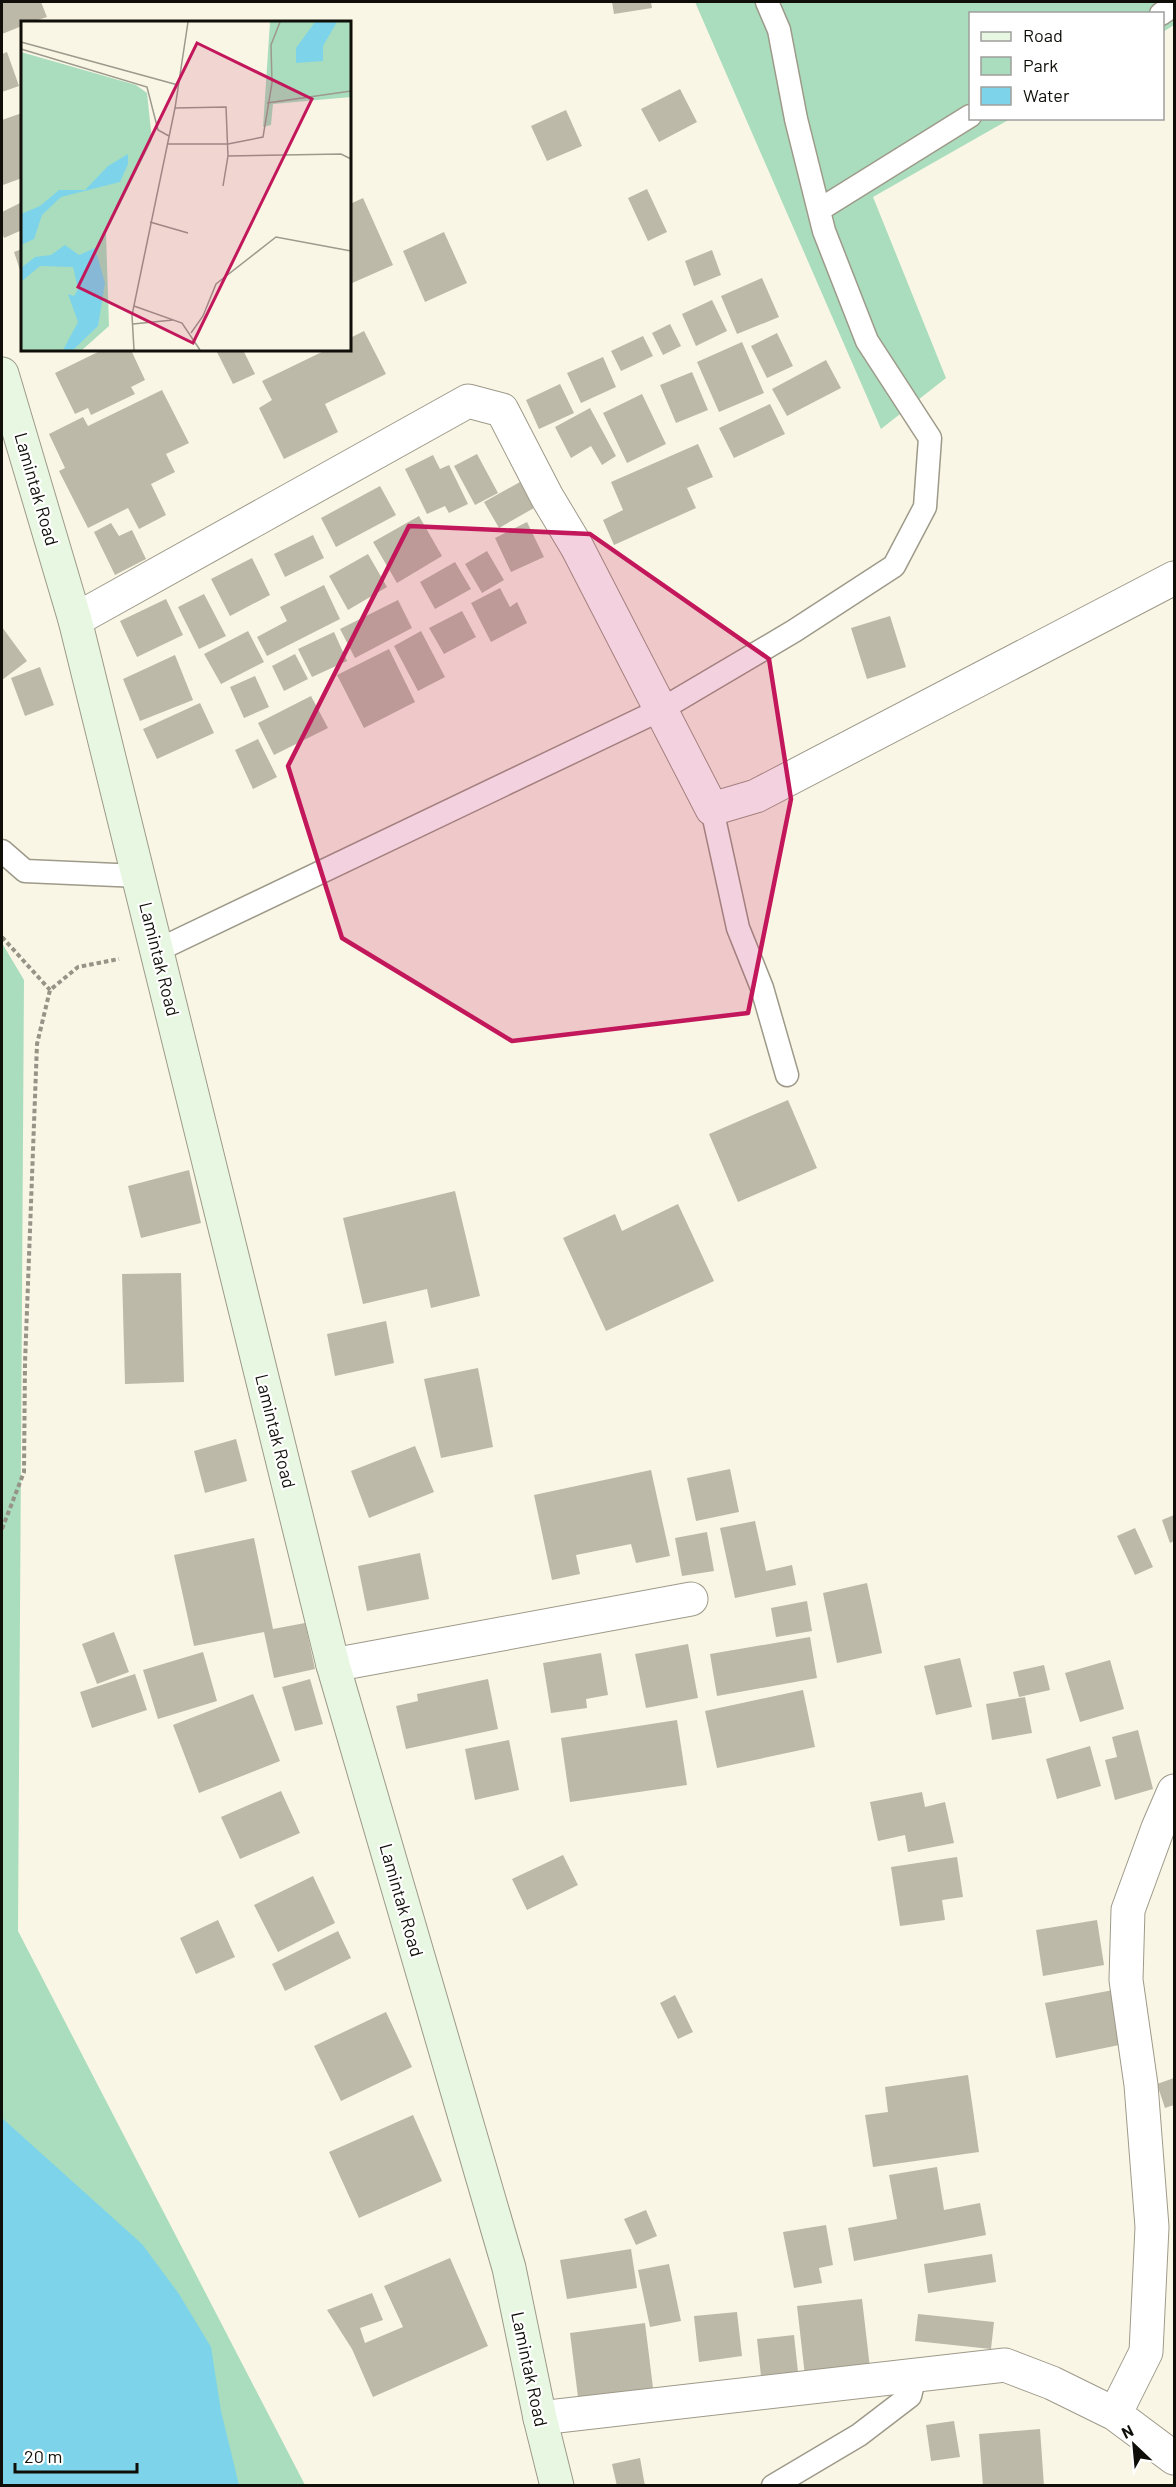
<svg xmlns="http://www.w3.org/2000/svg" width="1176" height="2487" font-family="Barlow,sans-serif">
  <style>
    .green { fill: #aaddbd }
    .water { fill: #7dd4ea }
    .building { fill: #bcb9a8 }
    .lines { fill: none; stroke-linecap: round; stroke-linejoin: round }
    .service-casing { stroke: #9e9a8a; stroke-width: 25 }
    .minor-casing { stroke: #9e9a8a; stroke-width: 35 }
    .secondary-casing { stroke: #9e9a8a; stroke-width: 35 }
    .path { stroke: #969387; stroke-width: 4; stroke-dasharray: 4.5 3; stroke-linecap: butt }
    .service { stroke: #fff; stroke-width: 22 }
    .minor { stroke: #fff; stroke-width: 33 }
    .secondary { stroke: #e7f7e1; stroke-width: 33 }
    .marked { fill: #c2185b; fill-opacity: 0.2; stroke: #c2185b; stroke-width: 4.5; stroke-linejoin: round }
    .labels { text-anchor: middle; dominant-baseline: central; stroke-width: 4.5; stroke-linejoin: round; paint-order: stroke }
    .street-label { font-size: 18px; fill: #0f0e08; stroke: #fff }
    .inset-road { fill: none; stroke: #9c998d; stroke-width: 1.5 }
    .view { fill: #c2185b; fill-opacity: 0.15; stroke: #c2185b; stroke-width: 3 }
    .inset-edge { fill: none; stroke: #0f0e08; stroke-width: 3 }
  </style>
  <rect width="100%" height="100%" fill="#faf6e5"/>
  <path class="green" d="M695,2H1174V25L1163,32L1162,14H970V118L1010,119L873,197L946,378L881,429Z
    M2,943L24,980L18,1931L305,2485H2Z"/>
  <path class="water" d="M2,2118L142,2244L179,2294L211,2347L221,2411L239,2485H2Z"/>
  <path class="building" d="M2,2H41L47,17L32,22H22V26L2,34Z
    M612,2H651L652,8L614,14Z
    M7,52L19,86L2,92V54Z
    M680,89L697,122L659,142L641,109Z
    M566,110L582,146L547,161L531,126Z
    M22,113V178L3,185L2,120Z
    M647,189L667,232L648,241L628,198Z
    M363,198L393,265L350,284V204Z
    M22,202V230L4,238L2,232V212Z
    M444,232L467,283L425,302L403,251Z
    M22,249V276L14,252Z
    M712,250L721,275L694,286L685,261Z
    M762,278L779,317L737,334L721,296Z
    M712,300L727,331L696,346L682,314Z
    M670,324L681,346L663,355L652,333Z
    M364,331L386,374L325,404L338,432L284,459L259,408L272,400L262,381L326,350H350V338Z
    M777,333L793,366L767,378L751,346Z
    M643,336L653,356L621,371L611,351Z
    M742,342L764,393L719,412L697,362Z
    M102,350H131L145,380L131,387L135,394L91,415L88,408L75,414L55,373Z
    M216,350H243L255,374L233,384Z
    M603,357L616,387L581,403L567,373Z
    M826,360L841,388L787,416L772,389Z
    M692,372L708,410L676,423L660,385Z
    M560,384L574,413L539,429L526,400Z
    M162,390L189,443L166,454L175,472L151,484L166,515L139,529L128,508L88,528L59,471L65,468L49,434L83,417L88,426Z
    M642,394L666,444L627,463L603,413Z
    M770,404L785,434L734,458L719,428Z
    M590,408L616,456L602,465L591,446L571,458L555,427Z
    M698,444L713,477L687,488L696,508L614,545L603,520L623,510L611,482Z
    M477,454L498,493L475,505L454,466Z
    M433,455L440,469L449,465L468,504L449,513L445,506L427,514L405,469Z
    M520,482L534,508L499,528L484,502Z
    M380,486L396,515L336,547L321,518Z
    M419,516L442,556L397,583L373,542Z
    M527,522L544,557L511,572L495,538Z
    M111,523L119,536L132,530L146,559L115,575L94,532Z
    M313,535L324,558L285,577L274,554Z
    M487,551L504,580L482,593L465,564Z
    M368,554L387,587L348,610L329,576Z
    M252,558L270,595L230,616L211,579Z
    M455,562L471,589L435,609L420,582Z
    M324,585L340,619L267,656L257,637L287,621L280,607Z
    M500,588L510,607L517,602L527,623L491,642L471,603Z
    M204,594L226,636L199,649L178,607Z
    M166,599L183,635L137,657L120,621Z
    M398,600L412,628L355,658L340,629Z
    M462,611L476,637L444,654L429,628Z
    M890,616L906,667L867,679L851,628Z
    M2,627L27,661L2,680Z
    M248,631L264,662L221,684L204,654Z
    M421,631L445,677L418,691L394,646Z
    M334,632L347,661L312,677L298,649Z
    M389,649L415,702L364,728L337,675Z
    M295,654L308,679L284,691L272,666Z
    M175,655L193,700L140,721L123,679Z
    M40,667L54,705L25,716L11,678Z
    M255,676L269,707L244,718L230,687Z
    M311,696L328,728L274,755L258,723Z
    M200,703L214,733L157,759L143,729Z
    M258,739L277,777L253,789L235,750Z
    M788,1100L817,1168L738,1202L709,1134Z
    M189,1170L201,1223L141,1238L128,1186Z
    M455,1191L480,1296L431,1308L427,1289L363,1304L343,1218Z
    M678,1204L714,1281L606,1331L563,1238L615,1214L622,1231Z
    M181,1273L184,1382L125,1384L122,1274Z
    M386,1321L394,1363L335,1376L327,1334Z
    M478,1368L493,1447L441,1458L424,1379Z
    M236,1439L247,1481L205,1493L194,1451Z
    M415,1446L434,1492L369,1518L351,1471Z
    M730,1469L739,1512L696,1521L687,1478Z
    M651,1470L670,1556L636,1563L631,1544L576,1555L580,1574L552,1580L534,1495Z
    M1174,1515V1541L1170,1543L1162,1520Z
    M755,1521L766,1571L792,1565L796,1585L735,1598L720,1528Z
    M1135,1528L1153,1567L1135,1575L1117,1536Z
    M707,1532L714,1571L682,1576L675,1538Z
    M254,1538L273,1629L305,1623L315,1669L274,1678L264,1632L194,1646L174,1555Z
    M420,1553L429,1599L367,1611L358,1566Z
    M867,1583L882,1653L837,1663L823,1593Z
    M807,1601L812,1631L776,1637L771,1608Z
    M114,1632L129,1672L97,1684L82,1644Z
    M810,1637L817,1678L717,1696L710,1654Z
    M688,1644L698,1698L646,1708L635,1654Z
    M203,1652L217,1701L158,1719L143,1670Z
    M601,1653L608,1695L586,1699L587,1708L551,1713L543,1663Z
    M960,1658L972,1707L936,1715L924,1666Z
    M1110,1660L1124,1709L1080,1722L1065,1673Z
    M1044,1665L1050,1690L1019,1697L1013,1672Z
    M135,1674L147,1710L92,1728L80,1692Z
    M310,1679L323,1724L295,1731L282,1687Z
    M488,1679L498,1729L406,1749L396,1706L418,1701L417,1694Z
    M803,1690L815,1747L717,1768L705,1711Z
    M253,1694L280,1761L199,1793L173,1725Z
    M1025,1697L1032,1733L992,1740L986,1704Z
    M677,1720L687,1785L570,1802L561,1738Z
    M1138,1730L1153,1789L1115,1800L1105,1760L1117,1757L1112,1737Z
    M509,1740L519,1790L475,1800L465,1749Z
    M1090,1746L1101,1786L1057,1799L1046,1759Z
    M281,1791L300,1833L240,1859L221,1817Z
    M922,1792L925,1807L945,1802L954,1843L908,1852L905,1835L878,1841L870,1802Z
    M563,1855L578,1885L527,1910L512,1879Z
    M957,1857L963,1897L942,1900L945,1920L900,1926L891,1867Z
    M313,1876L335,1923L278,1952L254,1905Z
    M218,1920L235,1957L196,1974L180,1938Z
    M1097,1920L1104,1965L1043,1976L1036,1930Z
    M338,1931L351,1958L285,1991L272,1964Z
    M1113,1990L1124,2044L1056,2058L1045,2003Z
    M675,1995L693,2032L678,2039L660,2003Z
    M386,2012L412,2067L341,2101L314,2046Z
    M968,2075L979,2152L873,2167L865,2115L888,2112L885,2087Z
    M1174,2078V2105L1165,2108L1157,2084Z
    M413,2115L442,2181L359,2218L329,2152Z
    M937,2167L944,2210L980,2203L986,2235L854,2261L848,2228L897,2219L889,2175Z
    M646,2210L657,2236L636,2245L624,2219Z
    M826,2225L833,2265L819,2268L822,2283L794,2288L783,2232Z
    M631,2249L637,2288L567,2299L560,2260Z
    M992,2254L996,2282L928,2293L924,2264Z
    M450,2258L488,2346L373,2397L352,2349L327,2310L372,2293L383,2320L360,2328L365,2343L403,2327L384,2286Z
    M669,2264L681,2321L650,2327L638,2270Z
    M862,2299L870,2368L805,2376L797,2306Z
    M737,2312L742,2356L699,2362L694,2316Z
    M918,2314L994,2322L991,2349L915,2341Z
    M645,2323L654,2396L579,2405L570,2333Z
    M794,2335L798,2372L761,2376L757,2339Z
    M954,2421L960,2457L931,2461L926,2425Z
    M1040,2429L1044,2486H983L979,2434Z
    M640,2458L645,2486H617L612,2464Z"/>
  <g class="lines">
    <g class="service-casing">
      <path id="service" d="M1161,14L1174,5
        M819,210L970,116
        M712,809L738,928L762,988L787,1075
        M2,851L25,871L139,876
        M158,950L662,709L794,631L894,566L925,507L930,438L867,341L824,231L796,119L779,30L767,2
        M773,2486L859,2435L910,2396L915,2376"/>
    </g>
    <g class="minor-casing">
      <path id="minor" d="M75,620L468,401L502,410L547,497L577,547L712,809L756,796L1174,578
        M333,1665L691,1599
        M1115,2414L1146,2352L1152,2227L1141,2085L1126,1980L1128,1910L1158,1828L1174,1791
        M540,2418L1005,2365L1052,2383L1115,2414L1174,2458"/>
    </g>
    <g class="secondary-casing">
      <path id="secondary" d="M2,374L75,620L333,1665L509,2268L540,2418L557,2486"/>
    </g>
    <path class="path" d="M2,937L50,990
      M2,1529L24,1472L25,1363L37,1044L50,990L78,967L119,959"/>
    <use href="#service" class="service"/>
    <use href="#minor" class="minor"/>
    <use href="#secondary" class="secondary"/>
  </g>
  <path class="marked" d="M409,526L590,534L769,659L791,799L748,1013L512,1041L342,938L288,766Z"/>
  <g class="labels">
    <g class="street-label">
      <text transform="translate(37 489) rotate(74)">Lamintak Road</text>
      <text transform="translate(160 959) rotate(76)">Lamintak Road</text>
      <text transform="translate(276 1431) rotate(76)">Lamintak Road</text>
      <text transform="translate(402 1900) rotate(74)">Lamintak Road</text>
      <text transform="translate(530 2369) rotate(78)">Lamintak Road</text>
    </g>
  </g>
  <g transform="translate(21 21)">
    <rect width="330" height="330" fill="#faf6e5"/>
    <path d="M249,1H330V76L252,83L250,104L242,106ZM0,31L115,64L126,72L131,119L85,212L88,305L61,329H0Z" fill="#aaddbd"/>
    <path d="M294,1H316L302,25V40L275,42V27ZM107,133V143L99,161L40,176L21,194L13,218L0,224V193L19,185L38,169H64L87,145ZM44,224L58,234L74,227L84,262L77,305L52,329H42L57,301L47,273L53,275L57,268L52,246L19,245L0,261V247L14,236L30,234Z" fill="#7dd4ea"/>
    <path class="inset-road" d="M0,21L157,64M0,28L126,66L137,109L148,115M246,82L330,70M154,87L205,86L207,135L320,133L330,138M146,123H207L242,116L251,62L250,24L259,1M202,165L207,135M129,201L167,212M113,285L161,302L179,329M112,303L152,299M170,312L182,295L195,263L255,216L330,230M113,329L111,294L154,87L167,1"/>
    <path class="view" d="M176,22L291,78L172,322L57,266Z"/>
    <rect width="330" height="330" class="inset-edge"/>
  </g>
  <rect width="1176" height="2487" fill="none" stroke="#0f0e08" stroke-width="6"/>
  <rect x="969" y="12" width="195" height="108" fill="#ffffff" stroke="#9f9f9c" stroke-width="1.5"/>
  <rect x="981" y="32" width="30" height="9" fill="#e7f7e1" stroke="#9f9f9c" stroke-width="1.5"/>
  <text x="1023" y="42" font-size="18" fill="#0f0e08">Road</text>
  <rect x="981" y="57" width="30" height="18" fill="#aaddbd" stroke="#9f9f9c" stroke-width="1.5"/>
  <text x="1023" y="72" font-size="18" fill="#0f0e08">Park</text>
  <rect x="981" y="87" width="30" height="18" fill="#7dd4ea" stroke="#9f9f9c" stroke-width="1.5"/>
  <text x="1023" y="102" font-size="18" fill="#0f0e08">Water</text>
  <g transform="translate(1134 2445) rotate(334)" stroke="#ffffff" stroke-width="4.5" paint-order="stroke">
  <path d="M0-4.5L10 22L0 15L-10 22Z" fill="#0f0e08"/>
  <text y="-9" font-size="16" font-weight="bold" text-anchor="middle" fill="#0f0e08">N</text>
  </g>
  <path d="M15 2463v9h122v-9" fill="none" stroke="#0f0e08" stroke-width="3"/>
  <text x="24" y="2463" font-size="18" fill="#0f0e08" stroke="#ffffff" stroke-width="4.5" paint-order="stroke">20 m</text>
</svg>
